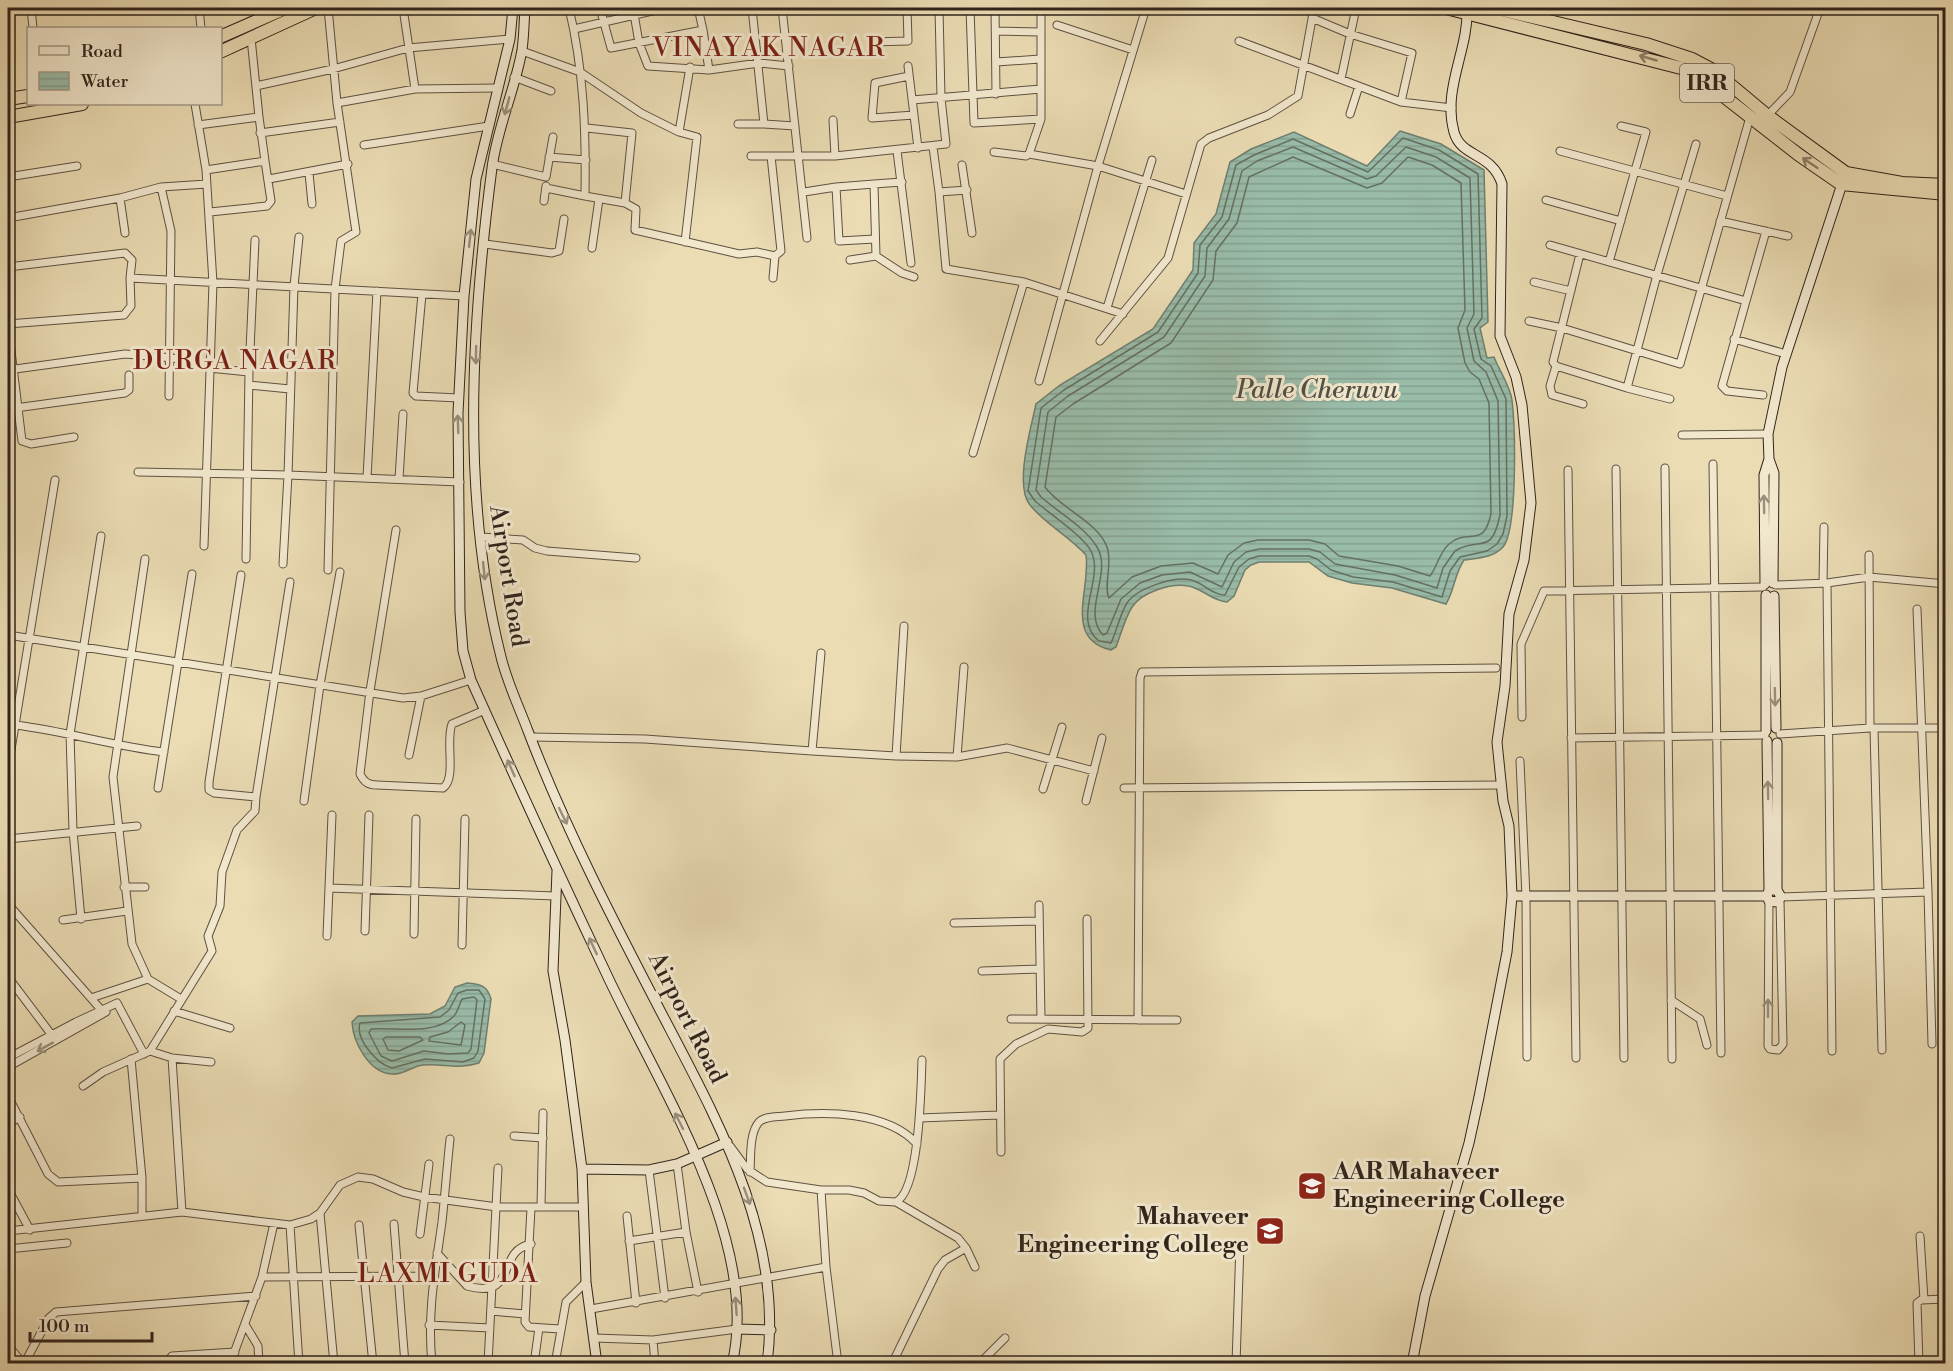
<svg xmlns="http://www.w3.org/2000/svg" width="1953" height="1371" font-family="'Libre Bodoni',serif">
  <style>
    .water { fill: url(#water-rules); stroke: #6f7f70; stroke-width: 1.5 }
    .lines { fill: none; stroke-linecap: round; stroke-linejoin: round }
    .shore { stroke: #647062; stroke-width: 1.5 }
    .street-casing { stroke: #5e5141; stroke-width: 9 }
    .secondary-casing { stroke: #2f231b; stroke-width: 11 }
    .highway-casing { stroke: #2f231b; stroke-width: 14 }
    .street { stroke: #f2e8ce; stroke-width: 7 }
    .secondary { stroke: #f2e8ce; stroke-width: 9 }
    .highway { stroke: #ebdcb4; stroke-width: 12 }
    .oneway { stroke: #8d8068 }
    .oneway2 { stroke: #9a8f7d }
    .labels { text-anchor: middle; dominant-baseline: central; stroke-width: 6; stroke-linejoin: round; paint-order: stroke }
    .shield { fill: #f2e8ce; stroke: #6a5e51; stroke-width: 1.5 }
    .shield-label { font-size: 22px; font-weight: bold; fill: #2f231b }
    .street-label { font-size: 24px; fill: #2f231b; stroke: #f2e8ce }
    .poi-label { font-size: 24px; font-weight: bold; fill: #2f231b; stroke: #f2e8ce; text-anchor: start }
    .neighbourhood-label { font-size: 26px; letter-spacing: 1.5px; fill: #7a1f14; stroke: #f2e8ce }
    .water-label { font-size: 26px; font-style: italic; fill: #4f5146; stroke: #f2e8ce }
  </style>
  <defs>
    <pattern id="water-rules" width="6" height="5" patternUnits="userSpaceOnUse" patternTransform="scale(1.5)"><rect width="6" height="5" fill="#99bca9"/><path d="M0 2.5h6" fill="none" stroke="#84a191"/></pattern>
  </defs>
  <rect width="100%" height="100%" fill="#ebdcb4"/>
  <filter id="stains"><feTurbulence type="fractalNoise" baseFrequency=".00333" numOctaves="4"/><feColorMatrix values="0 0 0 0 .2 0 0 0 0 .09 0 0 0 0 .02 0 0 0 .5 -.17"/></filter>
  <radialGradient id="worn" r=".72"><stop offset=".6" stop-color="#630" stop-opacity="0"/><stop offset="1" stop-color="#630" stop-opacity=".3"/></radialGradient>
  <path class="water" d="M1400,131L1441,144L1484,170L1488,322L1480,328L1487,358L1494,357C1499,370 1510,386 1512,400C1515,425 1518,529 1503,547C1493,558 1478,558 1464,560C1454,575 1455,589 1446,604L1392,588L1352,583L1328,576L1309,562H1259L1251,565L1245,570L1234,596L1227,602C1212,601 1202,588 1188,586C1171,583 1142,592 1132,607C1125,618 1121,634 1116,647L1111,650C1063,639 1091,589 1086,555C1069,536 1045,524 1030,505C1014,486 1031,428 1036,404L1060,385L1153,329L1193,270L1194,243L1216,214L1230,162L1251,149L1294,132L1367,166Z
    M467,983C480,984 487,985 491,999L484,1053L479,1063C457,1070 443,1063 423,1065C412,1066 404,1075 392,1074C369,1073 353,1042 352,1022L358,1016L430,1014L445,1006L455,987Z"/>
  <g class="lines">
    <path class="shore" d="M1403,138L1439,150L1478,174L1482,318L1474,329L1481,359L1491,366L1506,399L1507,516L1503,534L1497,544L1487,551L1460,557L1450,571L1442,597L1393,582L1353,577L1331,570L1317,559L1309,556H1259L1249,559L1239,567L1225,595C1212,595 1204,583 1191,580C1174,576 1137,588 1127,603C1120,614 1117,630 1111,643L1099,641C1071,619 1105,578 1091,551C1082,535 1050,514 1035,501L1028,491L1041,408L1064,390L1158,332L1198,273L1200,245L1222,217L1236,165L1254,155L1293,139L1368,172Z
      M1293,147L1367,179L1376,176L1406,147L1436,157L1470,178L1474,314L1467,328L1474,361L1486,372L1498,401L1500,515C1491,558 1480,535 1455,551L1443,568L1437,588L1395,575L1335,564L1320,552L1309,549H1259L1246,552L1234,562L1222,587L1190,572L1162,575L1140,583L1121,599L1107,633L1103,635C1081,612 1113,573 1097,547C1085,527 1058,512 1041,497L1036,490L1048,412L1068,396L1164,337L1205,276L1207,248L1229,219L1242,171L1257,161Z
      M1293,157L1367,188L1382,183L1408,157L1432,165L1461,183L1465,310L1458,328L1465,363L1470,372L1479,379L1489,403L1491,514C1483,550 1469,527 1449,544C1439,553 1437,567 1430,576L1398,566L1339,556L1325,544L1309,540H1258L1244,543L1228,555L1218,574L1193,563L1161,566L1132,577L1109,598C1103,586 1113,564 1107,547C1097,521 1061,509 1045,487L1056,417L1073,404L1171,343L1213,280L1216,251L1237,223L1249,177Z
      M467,990H479L485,999L478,1051L474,1058L463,1062L425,1059L392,1068C377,1064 355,1039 360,1023L440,1017L449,1010L458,993Z
      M474,997L477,1000L471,1049L468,1053L448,1054L424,1051L392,1061L381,1056L369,1033L371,1029C396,1027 435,1036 454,1016C458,1011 459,1005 462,999Z
      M461,1022L465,1025L461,1045L429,1041L430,1037L448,1032Z
      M386,1037H420L423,1040L399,1051L388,1050L383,1039Z"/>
    <g class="street-casing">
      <path id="street" d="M31,8L33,28
        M199,8L201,28
        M328,8L337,103L356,232L341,241L335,289L328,570
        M403,8L415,89
        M600,8L611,48L703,30L709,70L759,63L789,66
        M633,8L639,43L648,66L709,70
        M698,8L703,30
        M752,8L764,124L795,126
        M782,8L807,238
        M970,8L974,123L1041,119
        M995,8L996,94
        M1041,8V119L1029,154L1098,166L1146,8
        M1057,25L1133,50
        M574,29L665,8
        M996,31L1041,32
        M1239,41L1401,102L1412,53L1350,34L1312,18
        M871,42L908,41L907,8
        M522,51L580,72L641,113L679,132L697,137L685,242
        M996,62L1040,59
        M908,66L918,148
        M909,76L875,83L872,118L914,115
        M514,77L551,91
        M1341,79L1356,8
        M256,86L333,69L408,48L510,39
        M912,100L1041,89
        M1401,102L1452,108
        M337,103L415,89L498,88
        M195,104L206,170L213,283L204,546
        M1350,114L1359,86
        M1767,116L1790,92L1820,8
        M833,120L835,156
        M738,124H764
        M198,125L259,117L251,38
        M587,128L632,133L625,203
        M679,132L690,67
        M260,133L340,122
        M364,145L489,126
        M933,147L939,192
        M897,151L911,263
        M1560,151L1727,196
        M994,152L1026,156L1029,154
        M751,156H835L946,144L941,98L939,8
        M549,157L586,160
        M492,164L546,177L553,137
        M962,165L972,233
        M206,170L265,161L259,117
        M309,173L312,204
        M8,177L77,166
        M269,179L348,164
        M874,184L902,182
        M161,187L207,184
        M836,187L874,184L876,256
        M546,188L585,196C586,131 584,71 569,8
        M967,190L939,192L946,269L1024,282L1123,314
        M804,192L836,187L839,241L875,239
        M585,196L625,203L636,209L635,230L739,254L757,252L775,256L781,251L771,156
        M120,198L125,233
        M1546,200L1621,221
        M544,201L546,186
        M210,212L267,206L271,201L265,161
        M8,218L120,198L161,187L171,231L169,396
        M1720,221L1788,236
        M299,237L294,286L288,475L460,482
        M485,244L552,253L559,251L564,219
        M1550,245L1746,301L1722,386L1727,391L1763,395
        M592,248L599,199
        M1580,254L1553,362L1556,366L1627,388
        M850,260L876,256L902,273L914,277
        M1609,262L1646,132L1621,126
        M8,267L125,253L132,260L130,278
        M773,278L775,256
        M1534,282L1571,291
        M422,294L413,393L416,396L459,398
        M1746,301L1766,231
        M1107,308L1152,160
        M1529,321L1562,328L1680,364L1750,117
        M8,324L124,315L131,306L130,278L464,296
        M8,326L22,441L31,444L74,437
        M1734,339L1786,354
        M1100,341L1168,258L1201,144L1209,138L1268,115L1298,96L1314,8
        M1556,366L1550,386L1552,395L1583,404
        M209,368L249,372L246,559
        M8,370L125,354L186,359
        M249,372L255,240
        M1039,381L1098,166L1186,194
        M249,385L290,389
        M1670,399L1627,388L1657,275L1696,144
        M8,409L125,393L129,390V375
        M1682,435L1768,434
        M973,453L1024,282
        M1713,464L1721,1053
        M1665,468L1672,1059
        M1616,469L1624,1058
        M1568,470L1576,1058
        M138,472L288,475L283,564
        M367,478L377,291
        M399,479L403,414
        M396,530L370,691L360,774C364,782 368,785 377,785L443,788C457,778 445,741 452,724L485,710
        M481,537L523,540L535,548L547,551L636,558
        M1869,555L1870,728
        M145,559L113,777L132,944L148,979
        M241,575L209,782V790L214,793L256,797L290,582
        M1823,583L1824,527
        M1827,583L1869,577L1946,584
        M1776,585L1827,583L1832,1051
        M1917,609L1928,892
        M8,635L403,698L421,696L471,680
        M1522,717L1521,644L1544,591L1763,587
        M15,725C65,731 113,746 164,752
        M1874,728L1882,1050
        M1780,734L1870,728H1946
        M531,737L645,739L812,751L821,653
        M1571,738L1765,735
        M812,751L896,756L904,626
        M409,755L421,696
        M896,756L957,757L1007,748L1094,771
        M957,757L964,667
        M1520,761L1526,897L1527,1057
        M8,768L55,480
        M158,788L192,574
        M1124,788L1502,785
        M1043,789L1062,727
        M304,801L320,685L340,572
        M1086,801L1102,738
        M8,839L137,826
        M124,887H145
        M329,888L556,896
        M1781,897L1928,892L1932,1044
        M1769,901L1768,1046L1770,1049L1778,1050L1783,1044L1780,900
        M8,904L104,1013
        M1039,905L1041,1019
        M81,919L73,831L70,734L101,536
        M63,920L127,911
        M954,923L1039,921
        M365,931L369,815
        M414,934L416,819
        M327,936L332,815
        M462,945L465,819
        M982,971L1040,969
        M8,977L51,1034
        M91,998L148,979L181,999
        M1671,1000L1700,1019L1707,1045
        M174,1011L230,1028
        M1011,1019L1177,1020
        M1138,1020L1140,678L1142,672L1496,668
        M1945,1024H1946
        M150,1051L172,1058L211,1062
        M8,1058L76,1022L117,1003L144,1054
        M172,1058L182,1212
        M131,1059L142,1178V1216
        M8,1067L106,1012
        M83,1086L103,1072L150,1051L212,951L208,936L220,906L222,872L237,830L255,811L256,797
        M8,1096L48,1174L58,1182L142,1178
        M920,1118L999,1115
        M8,1124L20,1117
        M514,1136L543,1138
        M730,1146L747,1169L767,1182L821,1190H849L864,1193L879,1201L896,1202L958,1238L966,1248L975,1267
        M1001,1152L1000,1059L1016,1044L1048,1029L1082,1032L1088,1028L1087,919
        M677,1164L686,1232L698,1292
        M649,1170L665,1298
        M750,1172C751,1158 749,1133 759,1122C765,1116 777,1117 785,1116C825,1111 887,1111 917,1144
        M8,1189L30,1230
        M821,1190L826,1267L838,1364
        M896,1202C920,1190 921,1086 922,1060
        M541,1207L543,1113
        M531,1208L525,1322L529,1327L560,1329
        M320,1213L334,1364
        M627,1216L636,1303
        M394,1224L405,1364
        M290,1225L299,1364
        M359,1225L373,1364
        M8,1231L182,1212L290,1225L311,1219L320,1213L340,1185L358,1177L373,1179L403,1192L424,1197L497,1207H584
        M420,1234L429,1164
        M1920,1236L1924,1300
        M629,1241L686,1232
        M8,1249L67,1243
        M437,1253L467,1286C519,1300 495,1251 531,1244
        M262,1277L432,1276
        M591,1309L826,1267
        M491,1311L525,1314
        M429,1325L490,1328
        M246,1326L258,1346L259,1364
        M594,1338L653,1340L737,1329
        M653,1340L655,1364
        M8,1345L23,1364
        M24,1364L49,1318L56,1312L256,1296
        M165,1364L172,1356L235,1352
        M230,1364L262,1277L274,1223
        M432,1364C427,1313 435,1272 442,1222C445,1194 447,1167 450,1139
        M488,1364L498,1168
        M534,1364L539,1328
        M555,1364L566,1302L586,1282
        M892,1364L938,1269L945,1260L966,1248
        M979,1364L1005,1338
        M1236,1364L1240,1244
        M1919,1364L1917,1303L1921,1300L1946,1299"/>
    </g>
    <g class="secondary-casing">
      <path id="secondary" d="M513,8L510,39L476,179L464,296L458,413L460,612L463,651L471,680C515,778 560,876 606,973C656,1081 762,1241 732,1364
        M525,8C524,22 524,36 522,50C515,90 497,128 492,168C471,329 461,498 501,657C507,682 519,707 528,731C565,828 614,922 662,1014C718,1121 784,1238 767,1364
        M1773,583L1774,473L1769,459L1768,434L1782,367L1844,178
        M1765,584L1764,475L1769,459
        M1766,595V731
        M1774,596L1776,728
        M1767,741L1769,890
        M1777,743V890L1781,897L1777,902L1769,901L1767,896L1769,890H1777
        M557,871L553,971L565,1040L582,1169L586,1282L597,1364
        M1512,896H1767
        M582,1169L649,1170L677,1164L727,1142
        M737,1329L771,1330
        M1412,1364L1425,1296L1469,1143L1479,1097L1507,952L1512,896L1509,826L1503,801L1497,742L1505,686L1509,614L1524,560L1531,503L1522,405L1516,377L1500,336L1502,184C1492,152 1461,158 1454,132C1442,89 1469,49 1467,8"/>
    </g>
    <g class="highway-casing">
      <path id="highway" d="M1446,8L1681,68L1699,77L1799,155L1841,184L1946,194
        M1494,8L1646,44L1692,59L1713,70L1768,116L1846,173L1902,183L1946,185
        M220,37L286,8
        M220,52L316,8
        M8,99L28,96
        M8,117L82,104"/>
    </g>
    <use href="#street" class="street"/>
    <use href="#secondary" class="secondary"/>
    <use href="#highway" class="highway"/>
  </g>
  <defs><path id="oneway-shaft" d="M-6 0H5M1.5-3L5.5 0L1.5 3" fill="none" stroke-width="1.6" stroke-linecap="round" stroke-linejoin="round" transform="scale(1.5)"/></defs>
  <g class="oneway">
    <use href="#oneway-shaft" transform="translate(1648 58) rotate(-164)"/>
    <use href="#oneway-shaft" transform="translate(1810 163) rotate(-146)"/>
  </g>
  <g class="oneway2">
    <use href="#oneway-shaft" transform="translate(507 106) rotate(105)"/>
    <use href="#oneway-shaft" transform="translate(470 238) rotate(-84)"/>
    <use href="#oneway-shaft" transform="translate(476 355) rotate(91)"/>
    <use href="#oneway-shaft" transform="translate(458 424) rotate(-92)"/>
    <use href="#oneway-shaft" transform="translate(1764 504) rotate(-91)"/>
    <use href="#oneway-shaft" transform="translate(484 571) rotate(84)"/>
    <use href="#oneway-shaft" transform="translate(1775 697) rotate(89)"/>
    <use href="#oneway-shaft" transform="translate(511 768) rotate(-114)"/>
    <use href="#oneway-shaft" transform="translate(1768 790) rotate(-91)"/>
    <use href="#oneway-shaft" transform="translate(563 816) rotate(64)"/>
    <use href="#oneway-shaft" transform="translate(593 946) rotate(-115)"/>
    <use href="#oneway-shaft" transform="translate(1768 1008) rotate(-90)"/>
    <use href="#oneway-shaft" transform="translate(45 1047) rotate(151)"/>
    <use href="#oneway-shaft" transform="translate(679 1121) rotate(-117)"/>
    <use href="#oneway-shaft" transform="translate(747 1196) rotate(70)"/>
    <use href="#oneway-shaft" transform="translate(736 1306) rotate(-94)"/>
  </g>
  <defs>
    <g id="university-square" transform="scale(1.5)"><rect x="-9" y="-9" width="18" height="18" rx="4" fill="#8f2418" stroke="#f2e8ce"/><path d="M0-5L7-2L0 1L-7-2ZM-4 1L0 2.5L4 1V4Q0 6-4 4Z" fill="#fff"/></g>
  </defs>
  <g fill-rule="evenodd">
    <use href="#university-square" x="1312" y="1186"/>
    <use href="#university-square" x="1270" y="1231"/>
  </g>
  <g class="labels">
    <rect class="shield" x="1680" y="64" width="54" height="38" rx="4.5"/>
    <g class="shield-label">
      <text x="1707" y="83">IRR</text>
    </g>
    <g class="street-label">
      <text transform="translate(508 576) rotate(81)">Airport Road</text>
      <text transform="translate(687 1018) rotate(63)">Airport Road</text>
    </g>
    <g class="poi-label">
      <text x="1333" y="1172">AAR Mahaveer<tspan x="1333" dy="28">Engineering College</tspan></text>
      <text x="1249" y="1217" text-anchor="end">Mahaveer<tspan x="1249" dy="28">Engineering College</tspan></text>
    </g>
    <g class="neighbourhood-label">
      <text x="769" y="48">VINAYAK NAGAR</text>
      <text x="235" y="361">DURGA NAGAR</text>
      <text x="448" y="1274">LAXMI GUDA</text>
    </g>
    <g class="water-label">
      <text x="1317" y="390">Palle Cheruvu</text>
    </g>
  </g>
  <rect width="1953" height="1371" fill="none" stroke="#ebdcb4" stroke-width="30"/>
  <rect x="9" y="9" width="1935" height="1353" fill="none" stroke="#2f231b" stroke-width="3"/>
  <rect x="15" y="15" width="1923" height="1341" fill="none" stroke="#2f231b" stroke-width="1.5"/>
  <rect x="27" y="27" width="195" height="78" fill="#f2e8ce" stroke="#a49986" stroke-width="1.5"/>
  <rect x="39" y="46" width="30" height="9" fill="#f2e8ce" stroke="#a49986" stroke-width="1.5"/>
  <text x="81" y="57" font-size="18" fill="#2f231b">Road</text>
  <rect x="39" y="72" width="30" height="18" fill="url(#water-rules)" stroke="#a49986" stroke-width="1.5"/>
  <text x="81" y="87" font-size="18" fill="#2f231b">Water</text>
  <path d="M30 1332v9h122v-9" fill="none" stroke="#2f231b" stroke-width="3"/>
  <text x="39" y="1332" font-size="18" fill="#2f231b" stroke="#f2e8ce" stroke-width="4.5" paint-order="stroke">100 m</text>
  <rect width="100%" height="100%" filter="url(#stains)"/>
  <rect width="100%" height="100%" fill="url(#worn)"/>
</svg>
